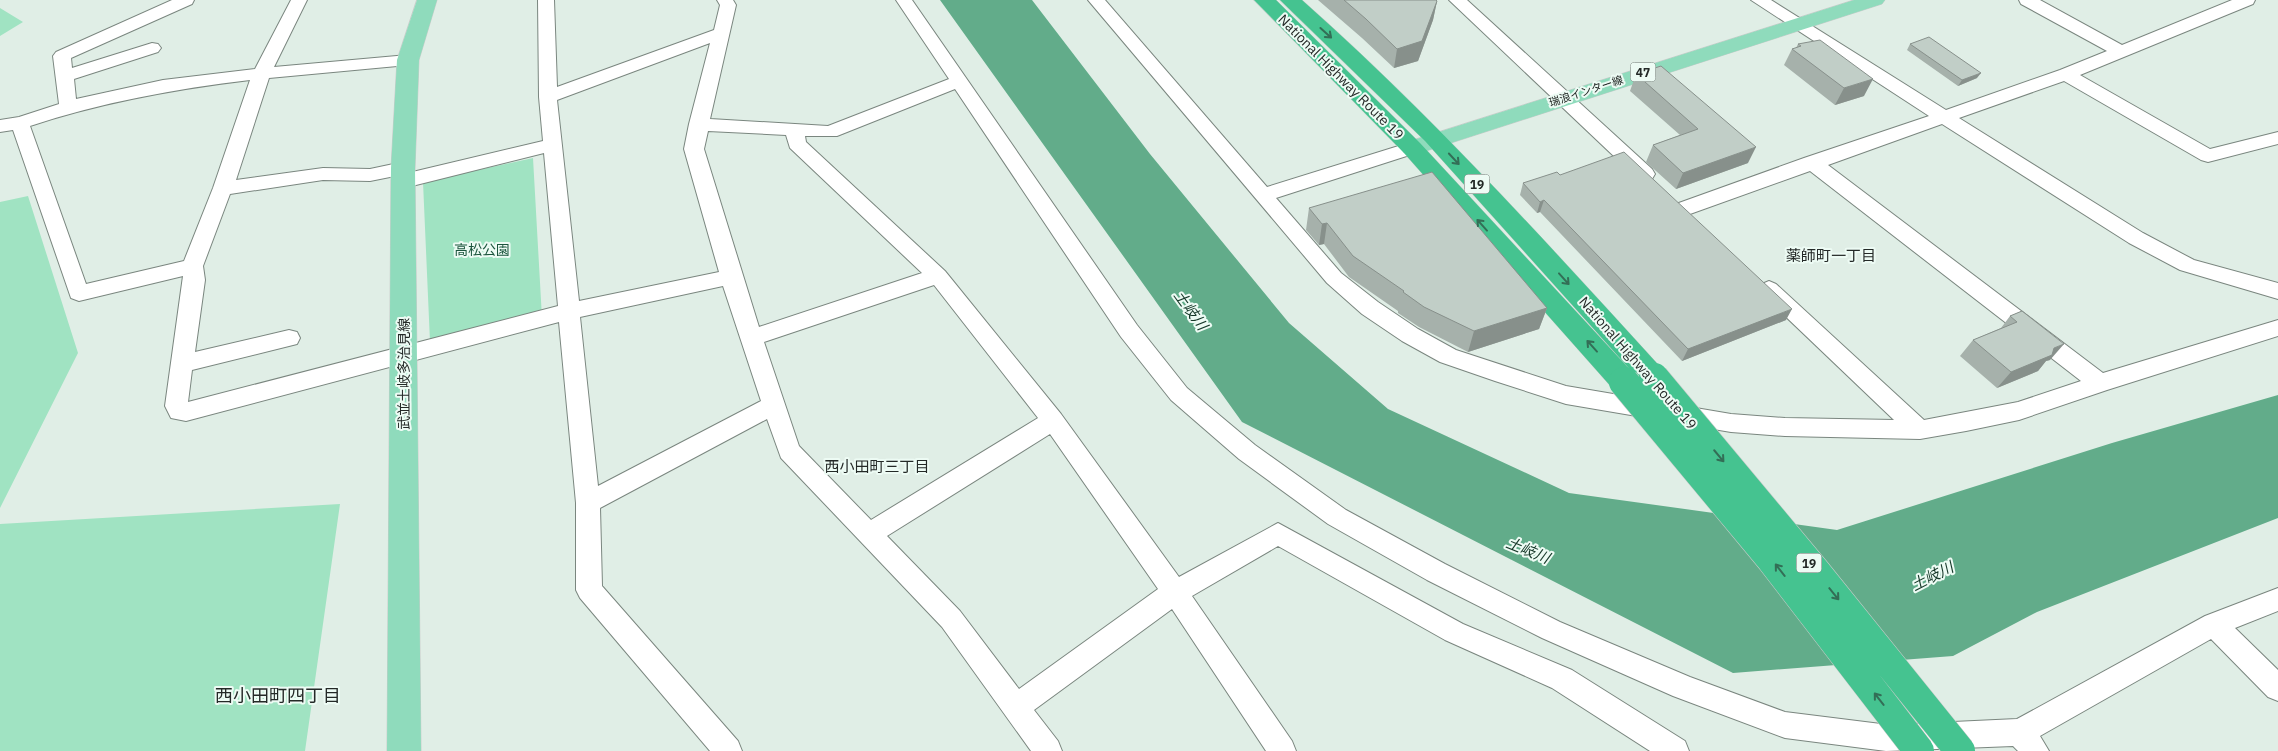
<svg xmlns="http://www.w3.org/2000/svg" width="2278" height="751" font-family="'IBM Plex Sans','Noto Sans JP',sans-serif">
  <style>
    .green { fill: #a0e3c2 }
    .water { fill: #62ac8a }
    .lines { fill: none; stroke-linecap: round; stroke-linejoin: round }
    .minor-casing { stroke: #7a867f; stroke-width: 2 }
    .major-casing { stroke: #cacccb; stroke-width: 1 }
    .highway-casing { stroke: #cacccb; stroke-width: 1 }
    .minor { fill: #fff; fill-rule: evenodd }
    .major { fill: #8fdbbc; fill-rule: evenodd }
    .highway { fill: #45c390; fill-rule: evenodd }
    .highway-bridge-casing { stroke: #cacccb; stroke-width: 31; stroke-linecap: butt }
    .highway-bridge { stroke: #45c390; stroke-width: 30 }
    .wall { fill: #a6b1ab }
    .shaded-wall { fill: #87908b }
    .building { fill: #c1cec7; stroke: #87908b }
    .oneway { stroke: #336e56 }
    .labels { text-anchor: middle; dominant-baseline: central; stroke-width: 4; stroke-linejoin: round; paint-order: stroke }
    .far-street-label { font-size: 11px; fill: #242927; stroke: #edfbf4 }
    .shield { fill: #edfbf4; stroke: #606864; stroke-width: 1 }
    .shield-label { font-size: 12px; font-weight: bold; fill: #242927 }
    .street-label { font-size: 14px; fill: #242927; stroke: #edfbf4 }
    .park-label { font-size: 14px; fill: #1b553d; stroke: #edfbf4 }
    .neighbourhood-label { font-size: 15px; fill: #242927; stroke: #edfbf4 }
    .water-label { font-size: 15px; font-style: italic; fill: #153728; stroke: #edfbf4 }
    .near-neighbourhood-label { font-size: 18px; fill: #242927; stroke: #edfbf4 }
  </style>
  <rect width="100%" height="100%" fill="#e0eee6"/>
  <path class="green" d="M0,8L23,22L0,36Z
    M533,158L542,318L430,342L423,182Z
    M28,196L78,353L0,508V202Z
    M340,504L305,751H0V524Z"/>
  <path class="water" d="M940,0H1032L1150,154L1289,323L1388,409L1569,493L1837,530L2112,443L2278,395V518L2037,612L1953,656L1733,673L1242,422Z"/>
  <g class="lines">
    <g class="minor-casing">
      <path id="minor" d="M172,0H194L192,4L71,58L72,68L152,43L158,44L161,48L158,52L74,79L76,99L163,80L255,69L291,0H307L274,67L408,55L414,56L417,60L414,64L408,65L269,78L236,180L323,168L370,169L403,162L410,163L413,168L410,173L370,181L323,180L230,194L203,266L205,280L195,352L289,330L297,332L300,338L297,344L289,346L192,370L188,402L558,306L544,153L404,188L397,186L394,181L397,176L404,174L543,141L539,97L538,0H554L557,87L714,30L720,5L717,0H733L736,5L710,119L828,126L949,79L896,0H912L1137,325L1187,388L1255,445L1346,510L1445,564L1560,622L1690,677L1785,712L1889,725L2017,719L2205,616L2278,588V611L2235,628L2278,670V701L2268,697L2211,639L2040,736L2049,751H2018L2013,746L1886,751L1785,738L1673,696L1542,638L1427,580L1328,524L1239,459L1171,400L1121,337L955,89L837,136H805L806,142L945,271L1061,414L1179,577L1278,523L1463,624L1572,670L1685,741L1689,751H1650L1552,688L1445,640L1278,546L1192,596L1292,741L1296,751H1266L1172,609L1034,710L1058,741L1062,751H1031L942,627L781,458L767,419L600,508L602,586L738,741L742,751H710L580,598L576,590V503L559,322L186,421L171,418L165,406L183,276L79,301L71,298L13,130L0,132V120L19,117L59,104L53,56L56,52ZM710,43L689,124L684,149L719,272L579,301L557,100ZM250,80L213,188L184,261L86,284L30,126C102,102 175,89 250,80ZM708,131L786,135L790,148L922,273L759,327L704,149ZM934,285L1038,418L871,520L799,446L764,342ZM723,286L761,401L598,486L580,317ZM1050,434L1158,589L1019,689L960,611L887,536Z
        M1088,0H1105L1267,187L1405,144L1412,142L1419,144L1422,148L1419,152L1276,198L1341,273L1378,302L1418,329L1456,350L1566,386L1731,414L1785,418L1894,420L1762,294L1758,289L1762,284L1769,281L1776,284L1924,420L2018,402L2081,381L1810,171L1690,214L1683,216L1676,214L1673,209L1676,204L1804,158L1929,116L1751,0H1771L1946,110L2060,70L2107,51L2021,4L2019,0H2040L2122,45L2232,0H2255L2253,4L2080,75L2210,149L2278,132V144L2208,162L2201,160L2064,81L1959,118L2143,233L2194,260L2278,283V299L2180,270L2129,243L1942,124L1828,165L2103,373L2278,320V336L2107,390L2019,420L1966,431L1920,439L1785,436L1731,432L1566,404L1495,381L1440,362L1402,341L1362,314L1327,283Z
        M1449,0H1467L1652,169L1655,174L1652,179L1645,180L1638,179Z"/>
    </g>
    <g class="major-casing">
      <path id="major" d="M417,0H437L419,60L415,168L421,751H387L391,168L397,60Z
        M1854,0H1885L1882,4L1420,153L1412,156L1404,153L1400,148L1404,143Z"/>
    </g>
    <g class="highway-casing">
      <path id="highway" d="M1254,0H1276L1420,143L1634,374L1638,382L1634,390L1624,393L1614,390L1404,153Z
        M1280,0H1302C1432,115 1547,243 1664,371L1668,378L1664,385L1654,389L1644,385L1425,141Z"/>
    </g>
    <use href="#minor" class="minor"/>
    <use href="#major" class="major"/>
    <use href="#highway" class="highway"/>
    <g class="highway-bridge-casing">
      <path id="highway-bridge" d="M1654,378L1815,571L1960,751
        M1624,382L1772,560L1919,751"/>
    </g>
    <use href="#highway-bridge" class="highway-bridge"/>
  </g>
  <path class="wall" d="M1318,0H1436L1437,1L1433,20L1418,61L1394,68L1362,38Z
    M1798,44L1864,96L1835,105L1784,65L1792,49L1796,48Z
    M1910,44L1977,78L1958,86L1907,50Z
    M1636,74L1748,163L1676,189L1646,162L1653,145L1680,135L1630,91Z
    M1560,175L1786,320L1682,361L1540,212L1537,213L1520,195L1523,183Z
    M1309,208L1547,308L1539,329L1468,352L1419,327L1398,313V311L1349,277L1324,244L1319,245L1306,230Z
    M2022,311L2050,360L2046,361L2038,371L1997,388L1960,356L1973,340L2001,328L2010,316Z"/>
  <path class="shaded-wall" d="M1437,1L1433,20L1418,61L1394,68L1397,49Z
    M1981,73L1977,78L1958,86L1962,80Z
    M1873,79L1864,96L1835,105L1844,88Z
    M1756,147L1748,163L1676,189L1683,173Z
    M1544,200L1540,212L1537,213L1540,202Z
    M1327,223L1324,244L1319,245L1322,224Z
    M1547,308L1539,329L1468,352L1474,331Z
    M1792,309L1786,320L1682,361L1688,349Z
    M2064,344L2050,360L2046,361L2038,371L1997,388L2011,372L2054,348Z"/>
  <path class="building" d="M1344,0H1436L1437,1L1422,41L1397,49L1366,19Z
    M1929,37L1981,73L1962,80L1910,44Z
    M1820,40L1873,79L1844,88L1792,49L1801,46L1798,44Z
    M1661,66L1756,147L1683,173L1653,145L1698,129L1636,74Z
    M1624,152L1792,309L1688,349L1544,200L1540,202L1523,183L1557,172L1560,175Z
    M1432,172L1547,308L1474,331L1424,307L1403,292L1404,291L1353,256L1327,223L1322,224L1309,208Z
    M2022,311L2064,344L2054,348L2052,355L2011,372L1973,340L2017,322L2010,316Z"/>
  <defs><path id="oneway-shaft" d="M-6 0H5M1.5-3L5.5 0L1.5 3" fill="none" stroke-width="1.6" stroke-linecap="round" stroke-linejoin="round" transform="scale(1.25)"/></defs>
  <g class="oneway">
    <use href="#oneway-shaft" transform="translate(1326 33) rotate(42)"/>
    <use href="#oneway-shaft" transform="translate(1454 159) rotate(47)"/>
    <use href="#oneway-shaft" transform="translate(1482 225) rotate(-132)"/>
    <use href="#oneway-shaft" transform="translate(1564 279) rotate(48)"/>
    <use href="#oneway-shaft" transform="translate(1592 346) rotate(-132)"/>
    <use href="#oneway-shaft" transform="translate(1719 456) rotate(50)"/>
    <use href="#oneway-shaft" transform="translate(1780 570) rotate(-128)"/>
    <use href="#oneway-shaft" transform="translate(1834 594) rotate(51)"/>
    <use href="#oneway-shaft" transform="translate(1879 699) rotate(-128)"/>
  </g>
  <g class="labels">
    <g class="far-street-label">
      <text transform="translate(1586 91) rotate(-18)">瑞浪インター線</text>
    </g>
    <g class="shield">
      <rect x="1630.5" y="62.5" width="25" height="19" rx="4"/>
      <rect x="1464.5" y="174.5" width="25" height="19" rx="4"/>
      <rect x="1796.5" y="553.5" width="25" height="19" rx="4"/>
    </g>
    <g class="shield-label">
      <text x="1643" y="72">47</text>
      <text x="1477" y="184">19</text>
      <text x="1809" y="563">19</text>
    </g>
    <g class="street-label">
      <text transform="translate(1341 77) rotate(45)">National Highway Route 19</text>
      <text transform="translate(1638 363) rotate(49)">National Highway Route 19</text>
      <text transform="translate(404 374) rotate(-90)">武並土岐多治見線</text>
    </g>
    <g class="park-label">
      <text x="482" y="250">高松公園</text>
    </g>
    <g class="neighbourhood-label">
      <text x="1831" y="255">薬師町一丁目</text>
      <text x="877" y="466">西小田町三丁目</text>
    </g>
    <g class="water-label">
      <text transform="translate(1191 310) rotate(54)">土岐川</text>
      <text transform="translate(1528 550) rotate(22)">土岐川</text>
      <text transform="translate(1932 576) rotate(-27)">土岐川</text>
    </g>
    <g class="near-neighbourhood-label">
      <text x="278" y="695">西小田町四丁目</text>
    </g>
  </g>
</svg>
